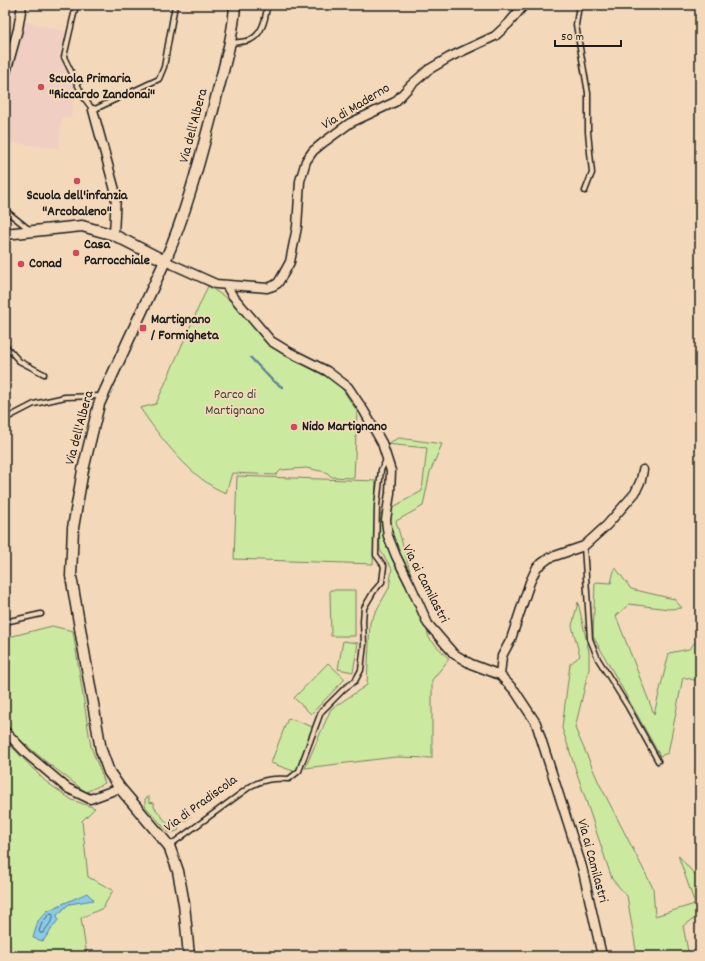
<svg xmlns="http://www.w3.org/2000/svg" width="705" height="961" font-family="Dekko,sans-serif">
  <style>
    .built { fill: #f0cec1 }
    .green { fill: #cce9a0; stroke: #74825e; fill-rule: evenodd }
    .water { fill: #89caea; stroke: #5d8498 }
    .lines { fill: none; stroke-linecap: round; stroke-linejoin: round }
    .shore { stroke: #48626e; stroke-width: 1 }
    .stream { stroke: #5d8498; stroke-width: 2.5 }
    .service-casing { stroke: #1c1c1c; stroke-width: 7 }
    .minor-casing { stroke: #1c1c1c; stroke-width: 11 }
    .tertiary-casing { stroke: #1c1c1c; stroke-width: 13 }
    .service { stroke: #f3d9ba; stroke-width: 4 }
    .minor { stroke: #f3d9ba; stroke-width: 8 }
    .tertiary { stroke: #f3d9ba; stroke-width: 10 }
    .poi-dot { fill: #d1495b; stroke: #f3d9ba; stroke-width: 1.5 }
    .labels { text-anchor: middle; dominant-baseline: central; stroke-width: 4; stroke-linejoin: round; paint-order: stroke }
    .poi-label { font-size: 14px; font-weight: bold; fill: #1c1c1c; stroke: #f3d9ba; text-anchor: start }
    .street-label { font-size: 14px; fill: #1c1c1c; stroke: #f3d9ba }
    .park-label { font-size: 14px; fill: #3f4536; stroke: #f3d9ba }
  </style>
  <rect width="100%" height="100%" fill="#f3d9ba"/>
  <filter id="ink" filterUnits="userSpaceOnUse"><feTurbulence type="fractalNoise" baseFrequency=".025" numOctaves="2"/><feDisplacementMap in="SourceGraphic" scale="8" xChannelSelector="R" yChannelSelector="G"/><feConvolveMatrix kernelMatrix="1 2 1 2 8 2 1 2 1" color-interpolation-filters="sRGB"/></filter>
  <g filter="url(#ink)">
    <path class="built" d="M24,21L67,32L59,55L79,96V99H73L71,118L62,117L58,148L5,142V102L9,77L20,39Z"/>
    <path class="green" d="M208,286L231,301L264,338L287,354L339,384L357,411L354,478L332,477L326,472L306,468L281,470L276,475L232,473L226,493C193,481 159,436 140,408L156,404Z
      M399,438L442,444L430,472L423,506L396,521L429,638L449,659L432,680V758L396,757L305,768L331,709L367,685L370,622L389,588L392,569L380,550L379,515L422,491L427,448L386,444Z
      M237,476L376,481L373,564L234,559Z
      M615,567L631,589L674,599L682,608L669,609L629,604L616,616L654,714L669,653L689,649L700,637V683L694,680L683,677L668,753L660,756L593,636L595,582L611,583Z
      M330,590H355V636H331Z
      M578,602L589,652V669L575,728L599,783L653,888L655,916L695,904L678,855L700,881V915L683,926L689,956H637L627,896L612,879L562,728L570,664L580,656L572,626Z
      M52,626L73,631L91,747L105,783L86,792L45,761L11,732L5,719V638Z
      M343,641L358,643L353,672L338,669Z
      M328,663L345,679L311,714L294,698Z
      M288,718L313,727L296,772L271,763Z
      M5,738L9,744L45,781L72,800L95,808L82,821L88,877L113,890L103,908L81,918L87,956H5V880H7L10,859L5,849ZM94,899L69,904L57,915L52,928L43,941L47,911L65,903Z
      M149,796V802L154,803V807L171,828L190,813L191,816L177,827L179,830L175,832H168L145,806V799Z"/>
    <path class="water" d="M87,893L94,900L69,904L57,915L58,920L43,941L33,938L38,921L47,911Z"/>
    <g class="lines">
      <path class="shore" d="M51,913L53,915V919L43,933H40L39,931L42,923Z"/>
      <path class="stream" d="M251,358L272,380L282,387"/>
      <g class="service-casing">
        <path id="service" d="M76,5L64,57L84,98L93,110L159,79L164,67L175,5
          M579,5L576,25L588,93V132L592,173L585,191
          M231,43C236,42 245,42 250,40C263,34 266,18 267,5
          M5,210L30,230
          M5,345L19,361L44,374
          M5,409L8,407
          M5,419L34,404L65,397L102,396
          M584,546L590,639L598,659L628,707L658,761
          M5,622L41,614
          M169,846L251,786C264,779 274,778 289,779L299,771L321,712L345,688L355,681L361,670L364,644L363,621L364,608L374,591L382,582L384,566L376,555L377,506L381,470L386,460"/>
      </g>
      <g class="minor-casing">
        <path id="minor" d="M5,76L18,29L22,5
          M93,110L116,194L114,235
          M165,261L216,284L267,288L273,286L278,283L284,273L290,262L297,227L300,181L306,161L313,151L324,142L350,123L395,102L411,85L428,70L450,57L495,36L509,23L524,5
          M226,285L232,295L271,341L289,352L327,371L348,387L364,411L382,443L391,471L390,493L386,520L388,536L396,556L410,584L428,624L454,654L471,664L500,675L515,691L536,723L582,867L602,956
          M500,675L502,656L511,639L530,582L537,567L549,558L584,546L607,525L635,493L641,480L643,470
          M5,731L27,754L67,788L90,799L120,788"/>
      </g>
      <g class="tertiary-casing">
        <path id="tertiary" d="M5,234L82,226L114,235L165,261
          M189,956L184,904L178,871L169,846L120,788L109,772L101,750L71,576L73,528L83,470L99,404L165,261C187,211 200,159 214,106C222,73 233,40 235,5"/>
      </g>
      <use href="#service" class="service"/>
      <use href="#minor" class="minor"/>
      <use href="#tertiary" class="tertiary"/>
    </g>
  </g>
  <g class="poi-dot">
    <circle cx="41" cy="87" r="4"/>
    <circle cx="77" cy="181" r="4"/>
    <circle cx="76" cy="253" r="4"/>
    <circle cx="21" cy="264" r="4"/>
    <rect x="139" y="324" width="8" height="8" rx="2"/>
    <circle cx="294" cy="427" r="4"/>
  </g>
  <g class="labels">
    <g class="poi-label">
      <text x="49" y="79">Scuola Primaria<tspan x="49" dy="16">"Riccardo Zandonai"</tspan></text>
      <text x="77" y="196" text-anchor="middle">Scuola dell'infanzia<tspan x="77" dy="16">"Arcobaleno"</tspan></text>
      <text x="84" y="245">Casa<tspan x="84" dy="16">Parrocchiale</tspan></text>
      <text x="29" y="264">Conad</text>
      <text x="151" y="320">Martignano<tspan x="151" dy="16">/ Formigheta</tspan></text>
      <text x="302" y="427">Nido Martignano</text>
    </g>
    <g class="street-label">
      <text transform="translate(356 107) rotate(-31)">Via di Maderno</text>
      <text transform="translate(194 126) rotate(-75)">Via dell'Albera</text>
      <text transform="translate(80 428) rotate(-75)">Via dell'Albera</text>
      <text transform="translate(425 584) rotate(63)">Via ai Camilastri</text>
      <text transform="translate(201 804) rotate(-36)">Via di Pradiscola</text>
      <text transform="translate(592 861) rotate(75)">Via ai Camilastri</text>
    </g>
    <g class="park-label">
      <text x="235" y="395">Parco di<tspan x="235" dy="16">Martignano</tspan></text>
    </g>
  </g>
  <rect width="705" height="961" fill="none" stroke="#f3d9ba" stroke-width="20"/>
  <rect x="10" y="10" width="685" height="941" fill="none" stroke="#1c1c1c" stroke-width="1.5" filter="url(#ink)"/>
  <path d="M555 40v6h66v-6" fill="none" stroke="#1c1c1c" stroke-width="2"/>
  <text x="561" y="40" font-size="12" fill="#1c1c1c" stroke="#f3d9ba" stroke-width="3" paint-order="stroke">50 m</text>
</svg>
